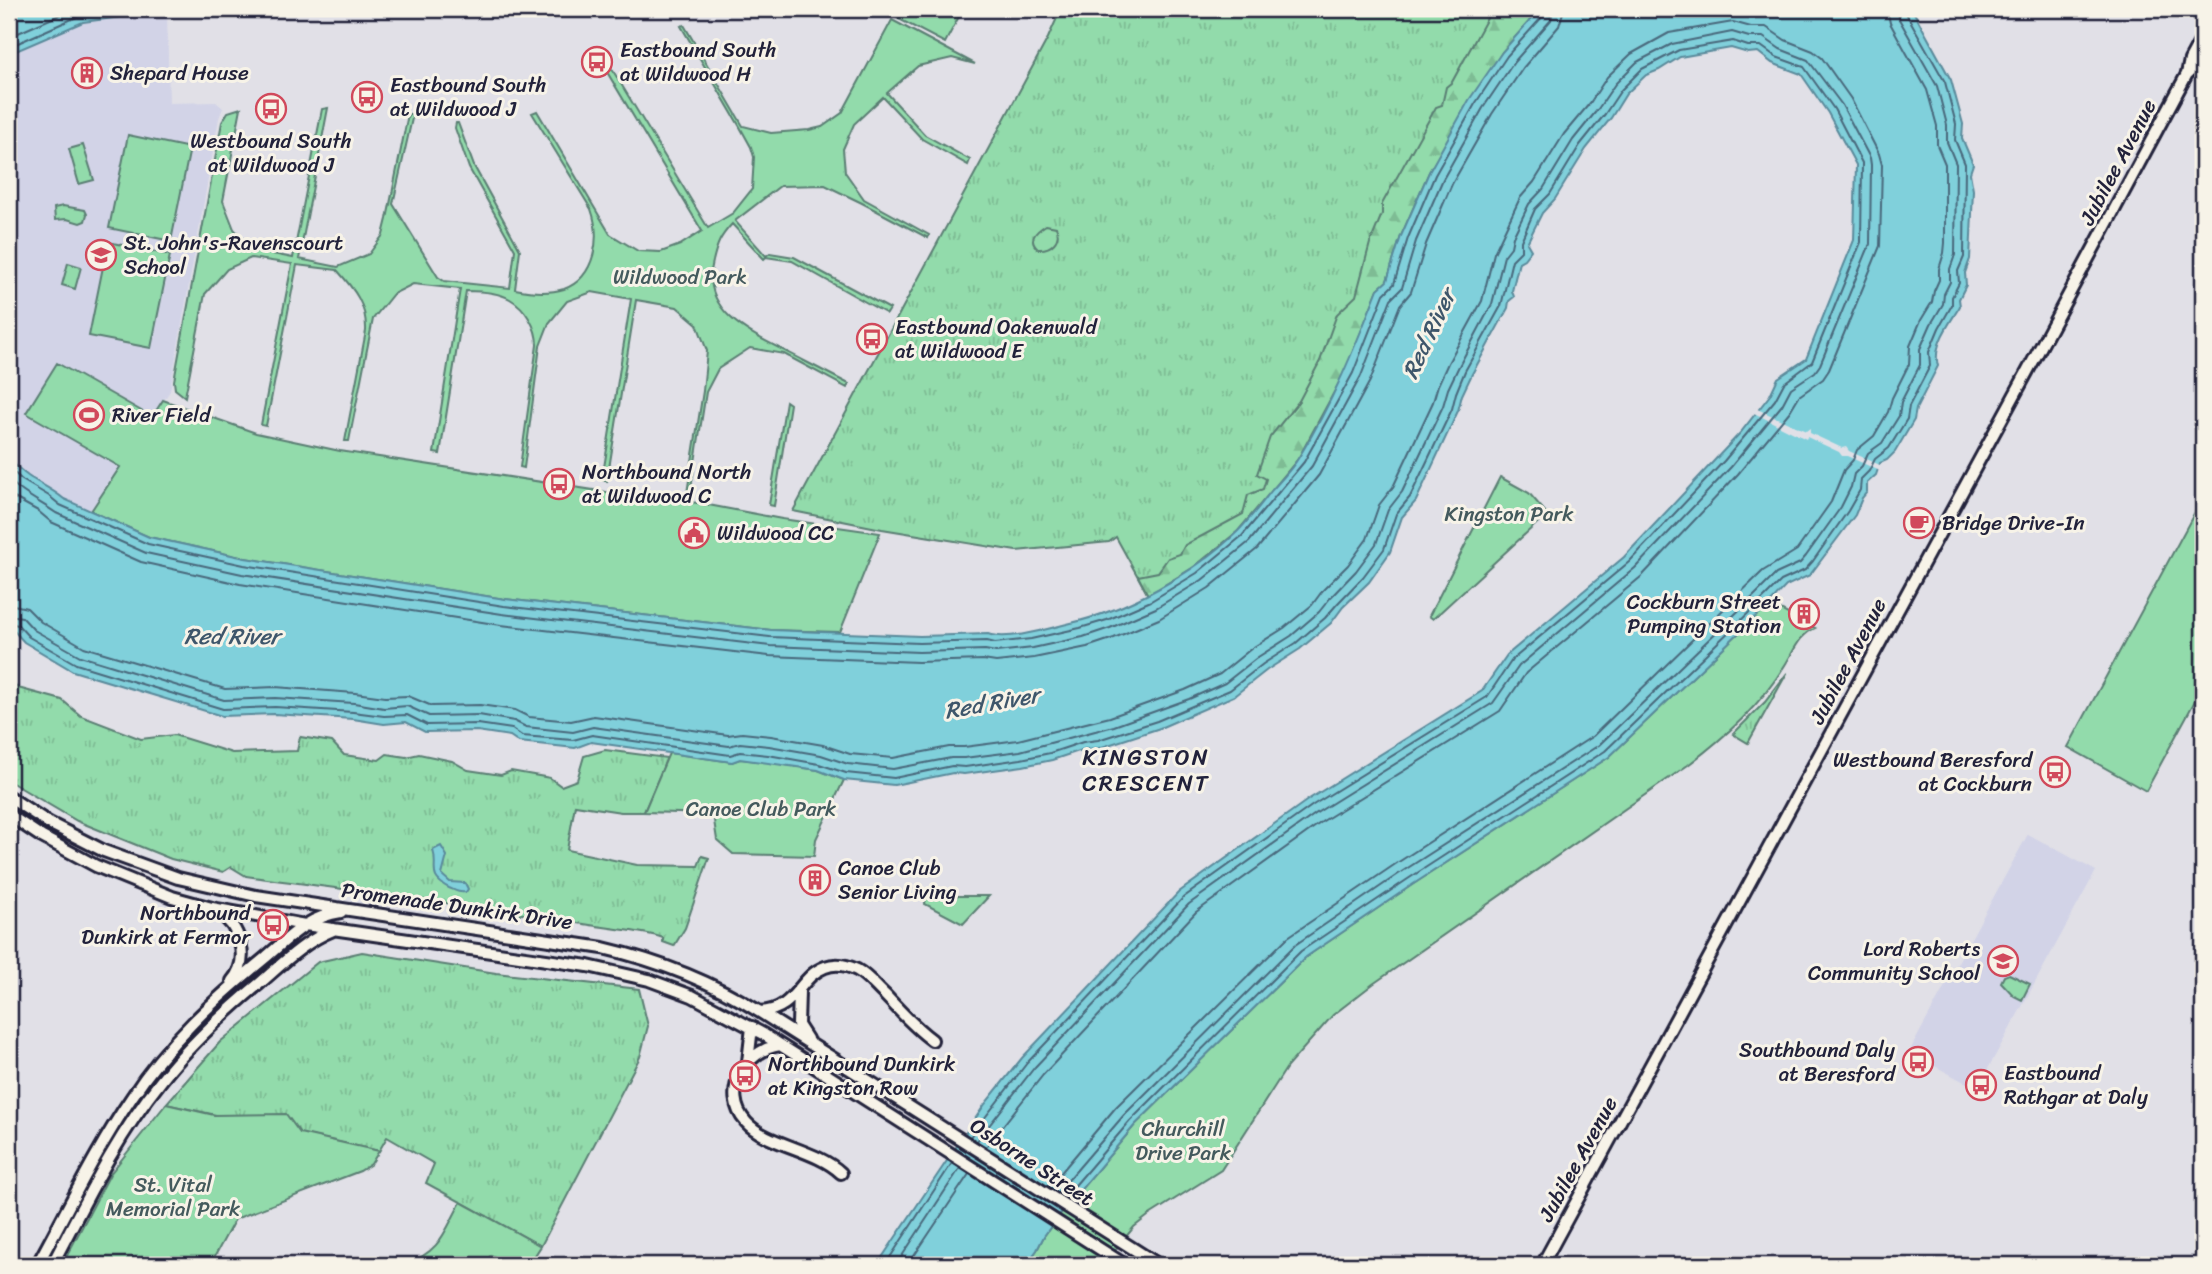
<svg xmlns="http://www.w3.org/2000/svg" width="2212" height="1274" font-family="Sriracha,sans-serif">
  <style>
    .built { fill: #d2d3e7 }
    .grass { fill: url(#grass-tufts); stroke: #5a7e73; stroke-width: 2 }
    .forest { fill: url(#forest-firs); stroke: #5a7e73; stroke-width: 2 }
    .park { fill: #92dbab; stroke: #5a7e73; stroke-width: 2 }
    .water { fill: #80d0db; stroke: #5a8a9b; stroke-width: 2 }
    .pier { fill: #e1e0e7 }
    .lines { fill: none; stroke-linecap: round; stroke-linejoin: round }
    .shore { stroke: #48687b; stroke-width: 2 }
    .major-casing { stroke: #22223b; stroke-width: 16 }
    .major { stroke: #f7f3e8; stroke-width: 10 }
    .labels { text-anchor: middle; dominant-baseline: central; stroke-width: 6; stroke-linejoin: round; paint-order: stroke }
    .poi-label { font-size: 21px; fill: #22223b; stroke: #f7f3e8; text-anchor: start }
    .street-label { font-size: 21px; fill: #22223b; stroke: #f7f3e8 }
    .park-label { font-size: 21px; fill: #445a5d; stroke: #f7f3e8 }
    .water-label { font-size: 23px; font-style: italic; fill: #3e566b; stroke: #f7f3e8 }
    .neighbourhood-label { font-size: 23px; letter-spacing: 2px; fill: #22223b; stroke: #f7f3e8 }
  </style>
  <defs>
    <pattern id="grass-tufts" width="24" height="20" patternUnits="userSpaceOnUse" patternTransform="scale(1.75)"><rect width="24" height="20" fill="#92dbab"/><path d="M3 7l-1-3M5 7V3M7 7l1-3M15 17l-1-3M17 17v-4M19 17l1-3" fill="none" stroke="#7ebc94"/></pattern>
    <pattern id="forest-firs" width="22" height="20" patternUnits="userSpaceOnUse" patternTransform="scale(1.75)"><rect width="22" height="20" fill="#92dbab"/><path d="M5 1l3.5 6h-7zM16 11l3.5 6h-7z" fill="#7ebc94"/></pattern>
  </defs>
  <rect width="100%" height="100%" fill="#e1e0e7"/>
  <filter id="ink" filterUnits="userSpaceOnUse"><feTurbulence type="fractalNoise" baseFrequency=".0143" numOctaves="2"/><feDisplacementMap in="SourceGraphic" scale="14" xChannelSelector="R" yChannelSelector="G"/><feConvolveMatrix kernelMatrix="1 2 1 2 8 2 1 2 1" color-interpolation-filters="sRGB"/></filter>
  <g filter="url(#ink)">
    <path class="built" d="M167,11L169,103L216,102L223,108L219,118L170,391L91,511L64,499L53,490L26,475L18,466L9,460V54L83,22Z
      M2028,834L2096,871L1977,1089L1909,1052Z"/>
    <path class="grass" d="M1061,9H1540L1502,52L1346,370L1238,531L1148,595L1116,537L1109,542L1016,551L882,529L793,511L1048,38Z
      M1787,673L1748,743L1733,734L1765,702Z
      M9,678L18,688L62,700L81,716L141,739L174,735L232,753L297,751L300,737L332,742L344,755L379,760L387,754L406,757L419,754L452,761L468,770L501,775L511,771L550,778L561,786L577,780L584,756L605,750L667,758L644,812H621L575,805L567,850L637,865L698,866L702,856L709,858L685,928L674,946L663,942V938C651,932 607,928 590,925C476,905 361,892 246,876L231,867L223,872L171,859L77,821L9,781Z
      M362,952L496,973L639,989L648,1026L640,1057L541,1246L426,1183L434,1164L387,1137L379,1151L166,1104L220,1042L318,962Z"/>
    <path class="forest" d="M1492,9H1540L1502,52L1429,172L1401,236L1387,281L1378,289L1346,370L1298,459L1238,531L1194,567L1148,595L1138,576L1158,572L1168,558L1180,554L1185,545L1243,514L1248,495L1263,489L1266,479L1257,474L1270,437L1299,401L1320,361L1337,314L1356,296L1370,243L1382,214V204L1436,107L1442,105L1446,87L1452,82Z"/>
    <path class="park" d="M902,9H963L945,43L897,18Z
      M892,20L975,64L952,58L918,66L887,93L925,135L970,160L968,165L922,139L883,97L854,124L843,149L845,172L864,199L929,235L928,238L862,203L825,185L780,186L735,221L766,256L770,253L794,257L890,309L887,314L792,261L766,257L764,259L732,224C720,237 717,244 713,261C700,311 751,334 787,352C808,363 828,373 849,384L847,388L784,354L750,348L718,369L706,392L690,494L687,493L703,391L707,351L697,324L677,307L636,300L607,481L602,480L631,299L592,292L567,301L549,323L540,346L524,468L520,467L537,345C537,328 526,308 510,299C498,292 479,291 466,291L440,454L434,453L460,289L413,284L393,294L373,319L349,441H345L366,331C367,305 354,289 337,270L297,265L266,426L261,425L292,264L251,258L227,269L205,294L185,397L175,389L174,381L222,122L228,112L241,108L223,201L234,229L253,250L293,258L322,109L328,108L299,259L338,267L369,254L383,235L387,219L408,114H413L393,204L438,277L444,281L510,288L515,250L469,168L455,128L456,123H458L474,166L520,250L515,289C530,292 548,294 564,289C596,277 601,237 591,209L532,113L537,111L610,234L638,251L661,252L680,245L702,231L607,72L612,69L708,228L733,213L752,189L754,157L751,147L740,127L681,26L684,25L743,126L771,133L809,130L822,127L842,113Z
      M128,135L190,148L171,241L109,228Z
      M83,145L94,180L79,184L69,149Z
      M63,206L85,210L87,214L85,221L80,223L67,219L55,220L54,208Z
      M1046,225L1056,227C1062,240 1051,250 1038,249C1027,240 1036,231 1046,225Z
      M108,242L170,255L151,348L89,336Z
      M68,263L81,267L75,289L62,285Z
      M57,363L152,417L163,400L256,433L340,451L626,495L698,503L782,519L880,533L840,632L771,630L505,599L245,558L149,537L91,511L120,467L26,413Z
      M786,401L790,404L774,506L769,505Z
      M1500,477L1529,493L1547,514L1433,619L1429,616Z
      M2203,497V686L2146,791L2068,747Z
      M1769,604L1815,628C1799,635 1794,651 1785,665C1761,705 1725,737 1688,765L1373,984L1333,1015L1287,1067L1221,1170L1148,1216L1134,1227L1115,1250L1108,1265H1026L1037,1250L1044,1236L1060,1214L1135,1125L1306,957L1412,885L1609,757Z
      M669,753L732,762L740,759L767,762L818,770L844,780L816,839L814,856L733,854L717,840L713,814L644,812Z
      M926,896H989L963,924L925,904Z
      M2009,974L2030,984L2022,1000L2014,996L2001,982L2004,976Z
      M166,1104L214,1115L286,1114L300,1133L379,1151L371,1164L360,1171L235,1219L210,1265H62L110,1174Z
      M461,1202L541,1246L534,1257L548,1265H510L491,1255L485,1265H405C442,1250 443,1234 461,1202Z"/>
    <path class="water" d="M9,9H279L167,11L83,22L9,54Z
      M1540,9H1912L1951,80L1963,124L1962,138L1973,164L1970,173L1973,190L1970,259L1965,273L1966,285L1959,299L1960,306C1950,323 1932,345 1938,366L1916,409L1914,420L1895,452L1887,460L1880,463L1876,475L1867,483V492L1862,498L1855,515L1810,575L1786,586L1769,604L1609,757L1412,885L1306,957L1135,1125L1060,1214L1044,1236L1037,1250L1026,1265H877L985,1104L1022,1058L1179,892L1309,799L1482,691L1507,655L1624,557L1741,432L1770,395L1778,378L1806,359L1854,240L1856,165L1828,113L1801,74L1772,63L1758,52L1748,53L1731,48L1680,57L1659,70L1646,75L1626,94L1611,118L1586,149L1555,199L1542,213L1527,243L1531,250L1524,259L1519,262L1512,291L1514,297L1509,301L1508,308L1472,374L1462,395L1458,411L1416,501L1402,517L1390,552L1369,582L1343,607L1331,623L1300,649L1267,670L1234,696L1160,728L1099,748L1085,749L1052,760L1023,766L964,774L953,773L894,785L844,780L818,770L740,759L732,762L591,742L575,748L519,742L510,736L477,731L425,732L406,722L384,724L353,719L274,714L222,716L73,671L24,642L14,631L9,630V460C16,465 21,471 28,476C40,484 52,489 64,499L149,537L245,558L505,599L771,630L920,636L988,634C1007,641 1047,629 1067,624C1126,611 1194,574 1238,531C1250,519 1261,504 1272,490C1281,480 1292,469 1299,457C1332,404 1355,347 1378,289L1387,281L1401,236L1429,172L1469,100L1502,52Z
      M441,846L447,856L442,875L450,882L465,883L468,889L466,892C459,893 456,891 449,888C426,876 439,868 433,850Z"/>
    <path class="pier" d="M1755,408L1806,431L1810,428V433L1842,448L1846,447L1849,451L1882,466L1880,473V471L1847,456H1842L1839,452L1807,437L1806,439L1752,412Z"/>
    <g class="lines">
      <path class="shore" d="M9,37L73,9
        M9,47L81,15L133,9
        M9,468L22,480L49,496L60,505L148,544L244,565L504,606L770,637L919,643L987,641L995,643L1031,639L1080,628L1107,620L1151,601L1197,573L1242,536L1304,462L1353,373L1384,294L1394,284L1408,238L1435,175L1475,104L1507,56L1543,16L1544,9
        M9,479C20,493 41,502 56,513L146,553L242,574L502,614L770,646L919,652L985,650L996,652L1033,648L1083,637L1110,628L1156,608L1202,580L1249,542L1312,466L1361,376L1391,299L1402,288L1416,241L1443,179L1483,108L1514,62L1551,20L1553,9
        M9,495L38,511L51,522L141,562L240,584L501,625L769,656L918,662L983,660L996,662L1034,658L1087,647L1114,638L1159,619L1209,588L1257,549L1319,475L1370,381L1400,305L1411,292L1426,244L1452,184L1492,114L1523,68L1559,26L1564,9
        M9,604L27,608L41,622L84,647L225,689L275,687L355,693L385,697L408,696L432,706L480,705L515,710L529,717L571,721L594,716L728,735L742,733L771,736L823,745L850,754L893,758L949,747H964L1018,740L1110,717L1185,690L1220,674L1252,648L1284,628L1312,605L1323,590L1348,565L1367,539L1379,505L1393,487L1433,402L1438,385L1448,363L1482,301L1494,253L1520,198L1534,182L1564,134L1590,103L1607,77L1631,54L1669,33L1733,22L1751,27H1766L1785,40L1813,51L1822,58L1851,99L1879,154L1882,165L1880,246L1829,370L1823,379L1799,396L1790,411L1738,474L1642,576L1526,673L1500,711L1323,821L1196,912L1043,1075L986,1147
        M9,615L22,617L34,630L80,656L224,700L275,698L354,703L384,708L407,706L429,716L479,715L514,721L526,727L573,732L593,727L729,746L740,743L769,746L821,755L848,764L893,769L951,758H964L1020,751L1114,726L1189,699L1225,683L1258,657L1291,636L1319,612L1331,597L1356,571L1376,544L1388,510L1402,492L1443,406L1448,389L1458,368L1492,304L1504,256L1511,247L1513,237L1529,204L1543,189L1573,140L1598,109L1615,84L1637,62L1672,44L1732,32L1749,37H1763L1780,49L1808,60L1842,105L1870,158L1871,165L1870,244L1820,365L1815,372L1791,388L1782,405L1731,467L1635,568L1519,666L1493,703L1318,812L1189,904L1034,1068L977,1141
        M9,623L18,625L29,637L76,664L223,709L275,707L353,712L384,716L407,715L427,725L478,724L512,729L522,736L573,740L592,735L730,755L740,752L768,755L819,764L846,773L894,778L952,766L965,767L1021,759L1050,753L1083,742L1098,740L1157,721L1230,690L1263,664L1296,643L1325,618L1338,603L1363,577L1384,549L1396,514L1410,497L1452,409L1456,393L1465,371L1501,306L1512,260L1521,251V241L1535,209L1550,194L1580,145L1605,114L1621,90L1642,69L1679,50L1733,41L1748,46H1761L1776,57L1804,67L1834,109L1862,163L1861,242L1812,362L1784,383L1775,400L1724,461L1629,562L1512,660L1487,697L1313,805L1184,897L1027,1063L970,1137
        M1049,1187L1116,1107L1288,937L1397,863L1593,736L1763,571L1797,550L1831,502L1844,470L1853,460L1857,450L1874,436L1888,412L1892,398L1909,364L1910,346L1921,320L1932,302L1934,291L1939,280V269L1944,253L1945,243V164L1937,145V126L1927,90L1890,23L1887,9
        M1058,1192L1124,1115L1295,945L1403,871L1599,745L1757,593L1776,574L1800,563L1806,556L1841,507L1851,487L1854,474L1862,466L1868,453L1882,443L1899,416L1901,402L1920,365V349L1931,324L1943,304L1944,294L1950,282V269L1955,255L1956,164L1947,142V125L1937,86L1899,19L1898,9
        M1065,1197L1130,1121L1301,951L1408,879L1605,751L1763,599L1781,581L1805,570L1813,561L1848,511L1860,490L1861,479L1869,471L1875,459L1889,448L1907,419L1909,406L1930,366L1929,352L1939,328L1952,305V297L1959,283L1958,271L1964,257L1965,164L1955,140L1956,124L1945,82L1907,15L1906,9
        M885,1265L952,1163
        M896,1265L960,1168
        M908,1265L969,1174"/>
      <g class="major-casing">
        <path id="major" d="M2187,74L2196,66L2203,53
          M9,797L49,823L104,851L178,878L256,896L603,948C659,961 711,981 760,1012L1159,1265
          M9,815L42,837L96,866L172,897L212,908L305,925L588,966L649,980L692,996L763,1034L1125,1265
          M217,911C240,926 251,959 232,981
          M799,991L798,1025L807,1039
          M760,1012C797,1010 798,977 825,967C835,963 847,965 857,970C868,976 876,987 885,995C900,1011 914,1027 932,1040
          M780,1045C745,1050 720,1093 746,1122C766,1145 816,1149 841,1173
          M748,1062L752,1027
          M37,1265C68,1209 96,1150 132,1097C167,1043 215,999 265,958C290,937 307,917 341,912
          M52,1265C85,1202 116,1137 161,1081C190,1044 224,1013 260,983C283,963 305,941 333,930
          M1542,1265L2038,352L2187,74L2190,60L2203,36"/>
      </g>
      <use href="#major" class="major"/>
    </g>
  </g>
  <defs>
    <g id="bus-ring" transform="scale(1.575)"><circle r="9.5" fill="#f7f3e8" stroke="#d1495b" stroke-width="1.5"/><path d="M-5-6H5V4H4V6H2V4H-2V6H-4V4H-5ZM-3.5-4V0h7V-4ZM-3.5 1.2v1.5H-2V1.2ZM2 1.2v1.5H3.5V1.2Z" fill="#d1495b"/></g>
    <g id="building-ring" transform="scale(1.575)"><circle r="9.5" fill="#f7f3e8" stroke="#d1495b" stroke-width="1.5"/><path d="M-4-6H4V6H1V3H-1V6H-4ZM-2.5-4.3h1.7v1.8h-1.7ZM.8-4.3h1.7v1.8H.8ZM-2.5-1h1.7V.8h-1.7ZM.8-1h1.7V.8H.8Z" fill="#d1495b"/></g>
    <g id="school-ring" transform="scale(1.575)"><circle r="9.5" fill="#f7f3e8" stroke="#d1495b" stroke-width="1.5"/><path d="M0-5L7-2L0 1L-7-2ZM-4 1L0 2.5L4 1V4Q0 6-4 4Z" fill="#d1495b"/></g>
    <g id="stadium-ring" transform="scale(1.575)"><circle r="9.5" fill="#f7f3e8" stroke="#d1495b" stroke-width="1.5"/><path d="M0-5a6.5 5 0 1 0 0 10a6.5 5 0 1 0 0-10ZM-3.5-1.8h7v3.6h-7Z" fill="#d1495b"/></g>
    <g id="cafe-ring" transform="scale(1.575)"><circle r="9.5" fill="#f7f3e8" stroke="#d1495b" stroke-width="1.5"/><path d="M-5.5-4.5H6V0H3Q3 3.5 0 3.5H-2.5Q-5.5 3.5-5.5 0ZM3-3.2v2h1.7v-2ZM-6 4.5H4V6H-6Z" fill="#d1495b"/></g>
    <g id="civic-ring" transform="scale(1.575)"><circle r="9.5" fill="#f7f3e8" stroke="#d1495b" stroke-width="1.5"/><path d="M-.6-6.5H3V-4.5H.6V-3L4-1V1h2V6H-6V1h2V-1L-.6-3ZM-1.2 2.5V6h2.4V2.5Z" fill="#d1495b"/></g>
  </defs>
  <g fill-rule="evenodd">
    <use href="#bus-ring" x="597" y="62"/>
    <use href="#building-ring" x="87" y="73"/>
    <use href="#bus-ring" x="367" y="97"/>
    <use href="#bus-ring" x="271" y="109"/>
    <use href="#school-ring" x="101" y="255"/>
    <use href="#bus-ring" x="872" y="339"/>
    <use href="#stadium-ring" x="89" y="415"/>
    <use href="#bus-ring" x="559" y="484"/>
    <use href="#cafe-ring" x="1919" y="523"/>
    <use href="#civic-ring" x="694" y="533"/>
    <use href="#building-ring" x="1804" y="614"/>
    <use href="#bus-ring" x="2055" y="772"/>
    <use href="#building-ring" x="815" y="880"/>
    <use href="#bus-ring" x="273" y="925"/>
    <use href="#school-ring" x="2003" y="961"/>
    <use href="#bus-ring" x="1918" y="1062"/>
    <use href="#bus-ring" x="745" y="1076"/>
    <use href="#bus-ring" x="1981" y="1085"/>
  </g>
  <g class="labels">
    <g class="poi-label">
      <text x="620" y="50">Eastbound South<tspan x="620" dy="24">at Wildwood H</tspan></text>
      <text x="110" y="73">Shepard House</text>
      <text x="390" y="85">Eastbound South<tspan x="390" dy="24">at Wildwood J</tspan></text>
      <text x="271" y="141" text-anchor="middle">Westbound South<tspan x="271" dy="24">at Wildwood J</tspan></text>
      <text x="124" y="243">St. John's-Ravenscourt<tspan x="124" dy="24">School</tspan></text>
      <text x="895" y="327">Eastbound Oakenwald<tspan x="895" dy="24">at Wildwood E</tspan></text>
      <text x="112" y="415">River Field</text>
      <text x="582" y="472">Northbound North<tspan x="582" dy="24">at Wildwood C</tspan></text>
      <text x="1942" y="523">Bridge Drive-In</text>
      <text x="717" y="533">Wildwood CC</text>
      <text x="1781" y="602" text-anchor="end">Cockburn Street<tspan x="1781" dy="24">Pumping Station</tspan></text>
      <text x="2032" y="760" text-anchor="end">Westbound Beresford<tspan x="2032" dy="24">at Cockburn</tspan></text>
      <text x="838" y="868">Canoe Club<tspan x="838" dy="24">Senior Living</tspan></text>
      <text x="250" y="913" text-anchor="end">Northbound<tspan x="250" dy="24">Dunkirk at Fermor</tspan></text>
      <text x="1980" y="949" text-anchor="end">Lord Roberts<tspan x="1980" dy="24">Community School</tspan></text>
      <text x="1895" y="1050" text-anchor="end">Southbound Daly<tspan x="1895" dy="24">at Beresford</tspan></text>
      <text x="768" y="1064">Northbound Dunkirk<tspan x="768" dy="24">at Kingston Row</tspan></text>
      <text x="2004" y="1073">Eastbound<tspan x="2004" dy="24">Rathgar at Daly</tspan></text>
    </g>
    <g class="street-label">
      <text transform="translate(2118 162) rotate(-62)">Jubilee Avenue</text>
      <text transform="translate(1848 661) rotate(-62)">Jubilee Avenue</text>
      <text transform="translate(457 906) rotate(8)">Promenade Dunkirk Drive</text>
      <text transform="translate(1578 1159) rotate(-61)">Jubilee Avenue</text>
      <text transform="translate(1032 1162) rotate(33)">Osborne Street</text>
    </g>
    <g class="park-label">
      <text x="680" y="277">Wildwood Park</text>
      <text x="1509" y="514">Kingston Park</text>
      <text x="761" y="809">Canoe Club Park</text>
      <text x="1183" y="1129">Churchill<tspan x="1183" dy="24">Drive Park</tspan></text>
      <text x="173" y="1185">St. Vital<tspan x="173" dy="24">Memorial Park</tspan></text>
    </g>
    <g class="water-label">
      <text transform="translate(1429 334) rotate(-65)">Red River</text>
      <text x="232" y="636">Red River</text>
      <text transform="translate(992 703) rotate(-10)">Red River</text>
    </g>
    <g class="neighbourhood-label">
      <text x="1146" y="757">KINGSTON<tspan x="1146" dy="26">CRESCENT</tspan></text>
    </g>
  </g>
  <rect width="2212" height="1274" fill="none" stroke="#f7f3e8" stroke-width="35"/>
  <rect x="18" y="18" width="2177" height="1239" fill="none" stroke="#22223b" stroke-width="2.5" filter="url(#ink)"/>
</svg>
